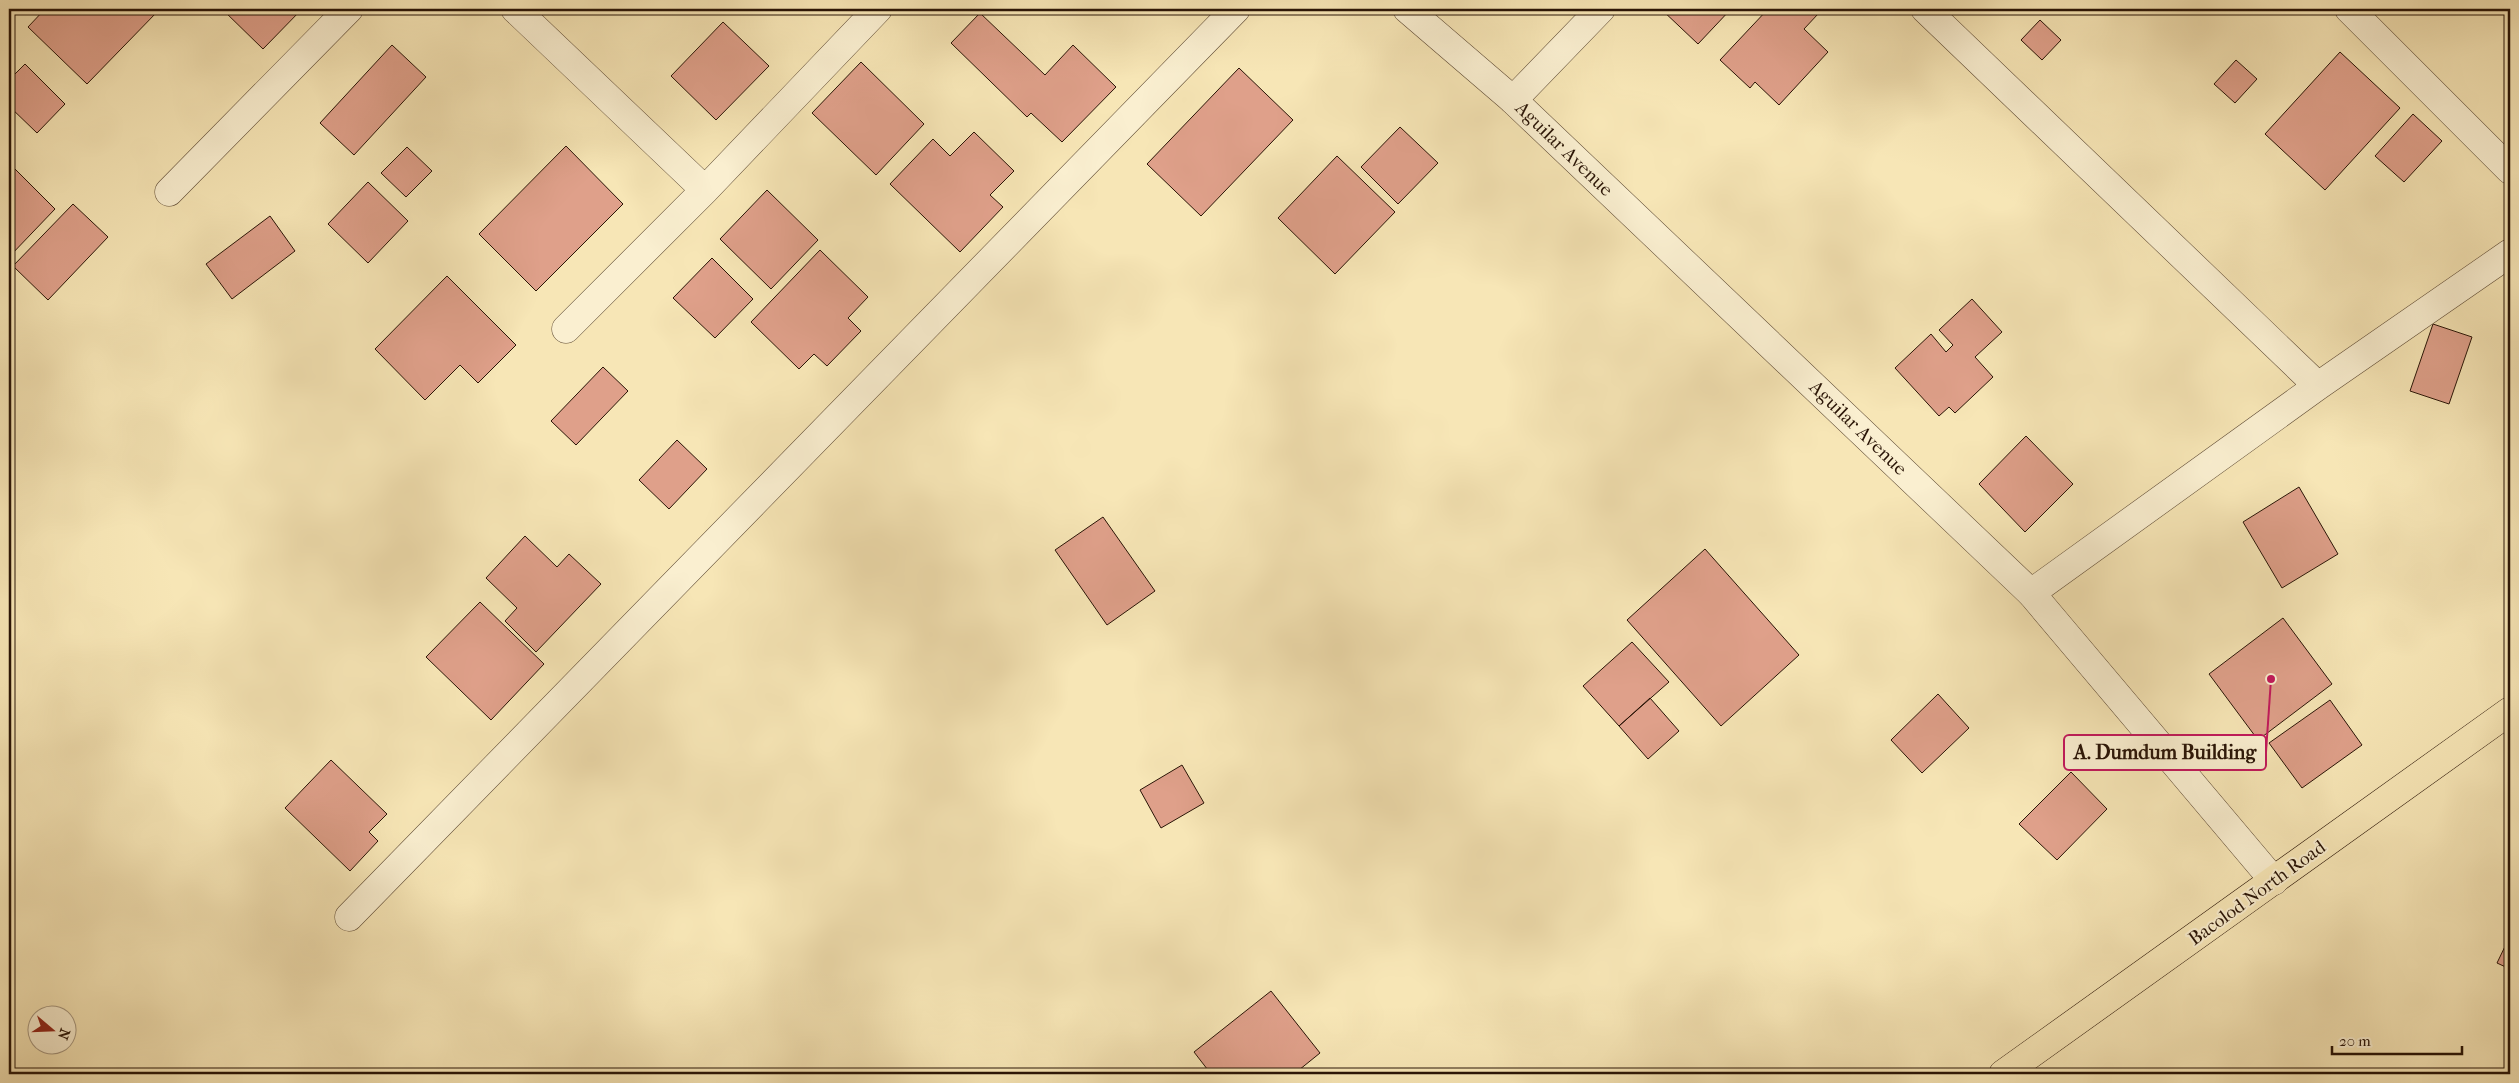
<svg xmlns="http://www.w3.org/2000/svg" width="2519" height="1083" font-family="'IM FELL French Canon',serif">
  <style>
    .building { fill: #dfa08a; stroke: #291406 }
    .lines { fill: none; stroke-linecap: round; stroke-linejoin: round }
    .minor-casing { stroke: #5c4832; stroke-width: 29 }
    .tertiary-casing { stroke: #5c4832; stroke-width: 29 }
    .trunk-casing { stroke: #291406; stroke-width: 29 }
    .minor { stroke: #faefd0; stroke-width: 28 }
    .tertiary { stroke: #faefd0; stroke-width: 28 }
    .trunk { stroke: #f7e6b6; stroke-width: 28 }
    .labels { text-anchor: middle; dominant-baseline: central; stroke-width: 4; stroke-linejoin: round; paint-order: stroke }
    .street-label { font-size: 19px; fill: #291406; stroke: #faefd0 }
    .leader { fill: none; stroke: #c2185b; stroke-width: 2 }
    .callout-dot { fill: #c2185b; stroke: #faefd0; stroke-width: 2 }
    .callout { fill: #faefd0; stroke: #c2185b; stroke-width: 2 }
    .callout-label { font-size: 20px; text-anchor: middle; font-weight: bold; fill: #291406 }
  </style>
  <rect width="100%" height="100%" fill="#f7e6b6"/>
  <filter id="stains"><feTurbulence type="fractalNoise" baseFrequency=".004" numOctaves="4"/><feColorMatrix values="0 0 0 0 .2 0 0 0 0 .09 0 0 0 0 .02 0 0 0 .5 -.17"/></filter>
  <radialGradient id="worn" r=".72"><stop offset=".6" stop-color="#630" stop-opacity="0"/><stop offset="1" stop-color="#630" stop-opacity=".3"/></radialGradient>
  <path class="building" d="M45,9H154L157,12L87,84L28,27Z
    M222,9H302L263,49Z
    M1661,9H1731L1698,44Z
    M1768,9H1812L1818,14L1804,29L1828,52L1779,105L1755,82L1750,88L1720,60Z
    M980,13L1045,75L1073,45L1116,87L1062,142L1031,113L1027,117L951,43Z
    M2040,20L2061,40L2042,60L2021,40Z
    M723,22L769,66L716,120L671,76Z
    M392,45L426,77L354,155L320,123Z
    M2340,52L2400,108L2325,190L2265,134Z
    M2236,60L2257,79L2235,103L2214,84Z
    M861,62L924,124L876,175L812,113Z
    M25,64L65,104L37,133L9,106V80Z
    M1239,68L1293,120L1201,216L1147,164Z
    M2413,114L2442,141L2404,182L2375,156Z
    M1400,127L1438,163L1398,204L1361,167Z
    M974,132L1014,171L990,195L1003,207L960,252L890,184L933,139L950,156Z
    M566,146L623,204L536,291L479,234Z
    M407,147L432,171L406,197L381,173Z
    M1337,156L1395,212L1335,274L1278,218Z
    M9,163L55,209L9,257Z
    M368,182L408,221L368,263L328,224Z
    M767,190L818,240L771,289L720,239Z
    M73,204L108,237L48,300L13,266Z
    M270,216L295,251L232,299L206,264Z
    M820,250L868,297L848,318L861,331L827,366L814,354L799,369L751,322Z
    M712,258L753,299L715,338L673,298Z
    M447,276L516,345L478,383L460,365L425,400L375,349Z
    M1972,299L2002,332L1975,357L1993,377L1955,413L1949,407L1939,416L1895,368L1931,334L1946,352L1953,345L1939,330Z
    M2433,324L2472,337L2449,404L2410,391Z
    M603,367L628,391L576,445L551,421Z
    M2026,436L2073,484L2025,532L1979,484Z
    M677,440L707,469L669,509L639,480Z
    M2299,487L2338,554L2282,588L2243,522Z
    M1103,517L1155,591L1107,625L1055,550Z
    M525,536L557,567L569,554L601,584L536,652L505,621L517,608L486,578Z
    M1705,549L1799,655L1721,726L1627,620Z
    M480,602L544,664L491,720L426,657Z
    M2283,618L2332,684L2258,740L2209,674Z
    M1632,642L1669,682L1619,726L1583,686Z
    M1938,694L1969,728L1922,773L1891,740Z
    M1650,698L1679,731L1648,759L1619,726Z
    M2330,700L2362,745L2302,788L2269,743Z
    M331,760L387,814L369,832L378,841L350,871L285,808Z
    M1182,765L1204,803L1161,828L1140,790Z
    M2071,772L2107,809L2057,860L2019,824Z
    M2510,936V969L2497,963Z
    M1271,991L1320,1053L1294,1074H1211L1194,1052Z"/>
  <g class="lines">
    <g class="minor-casing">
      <path id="minor" d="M515,9L705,190
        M1925,9L2318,386
        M2349,9L2510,170
        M1513,100L1601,9
        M169,192L349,9
        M566,329L705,190L878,9
        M2031,593L2318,386L2510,253
        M349,917L1236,9"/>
    </g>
    <g class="tertiary-casing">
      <path id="tertiary" d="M1407,9L1513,100L2031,593L2274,881"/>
    </g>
    <g class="trunk-casing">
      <path id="trunk" d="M2003,1074L2510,711"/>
    </g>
    <use href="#minor" class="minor"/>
    <use href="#tertiary" class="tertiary"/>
    <use href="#trunk" class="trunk"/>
  </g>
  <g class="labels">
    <g class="street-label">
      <text transform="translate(1564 149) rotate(44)">Aguilar Avenue</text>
      <text transform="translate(1858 428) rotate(44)">Aguilar Avenue</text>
      <text transform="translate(2257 893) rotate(-36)">Bacolod North Road</text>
    </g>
  </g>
  <path class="leader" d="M2271 679L2266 752"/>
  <circle class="callout-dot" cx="2271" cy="679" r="5"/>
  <rect class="callout" x="2064" y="735" width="202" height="35" rx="5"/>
  <g class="callout-label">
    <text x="2165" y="759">A. Dumdum Building</text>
  </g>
  <rect width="2519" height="1083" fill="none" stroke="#f7e6b6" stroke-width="30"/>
  <rect x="10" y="10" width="2499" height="1063" fill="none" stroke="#291406" stroke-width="2.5"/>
  <rect x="15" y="15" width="2489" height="1053" fill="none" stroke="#291406"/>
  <g transform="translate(52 1030) rotate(109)"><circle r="24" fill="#faefd0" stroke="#a6977f"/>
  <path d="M0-4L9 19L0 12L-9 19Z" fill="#8f2418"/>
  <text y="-8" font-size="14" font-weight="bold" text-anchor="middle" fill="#291406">N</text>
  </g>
  <path d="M2332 1046v8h130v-8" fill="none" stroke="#291406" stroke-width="2.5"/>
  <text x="2339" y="1046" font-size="15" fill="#291406" stroke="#faefd0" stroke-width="4" paint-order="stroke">20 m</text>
  <rect width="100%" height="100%" filter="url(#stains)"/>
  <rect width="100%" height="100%" fill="url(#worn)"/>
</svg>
